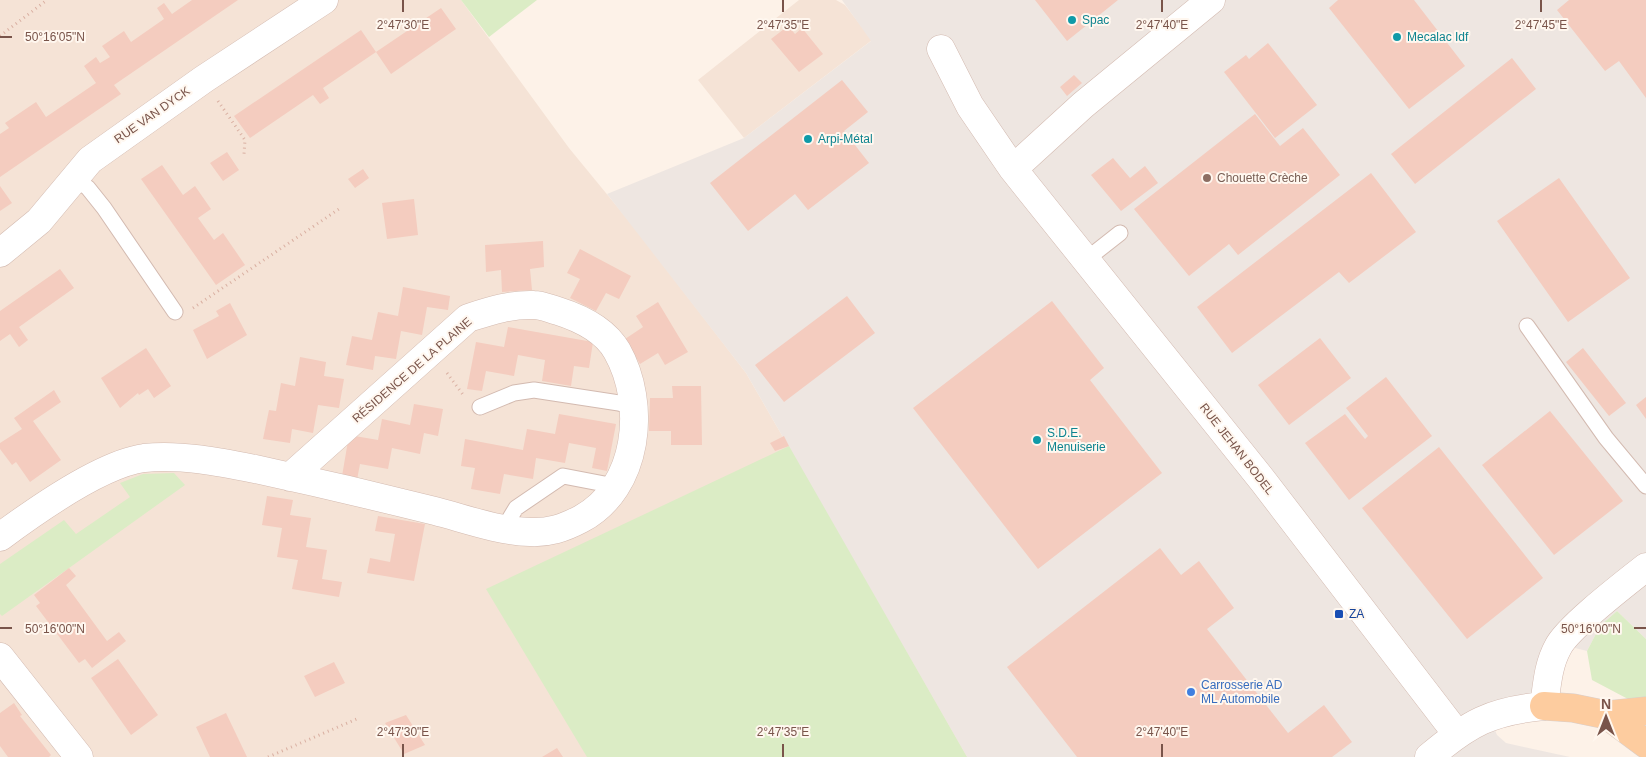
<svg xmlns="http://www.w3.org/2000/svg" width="1646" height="757" font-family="Helvetica,sans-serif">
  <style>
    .residential { fill: #f5e3d6 }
    .industrial { fill: #eee6e1 }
    .green { fill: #dbecc5 }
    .building { fill: #f4ccbf }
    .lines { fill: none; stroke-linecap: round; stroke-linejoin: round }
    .lane-casing { stroke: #d3bab0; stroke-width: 17 }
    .street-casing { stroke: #d3bab0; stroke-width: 29 }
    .primary-casing { stroke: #d9cfcc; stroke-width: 29 }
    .path { stroke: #d9afa1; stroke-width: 3; stroke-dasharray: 1 4; stroke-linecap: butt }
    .lane { stroke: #fff; stroke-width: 15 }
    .street { stroke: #fff; stroke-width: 28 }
    .primary { stroke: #fdcc9f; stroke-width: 28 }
    .ticks { fill: none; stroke: #79544a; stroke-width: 2 }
    .culture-dot { fill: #0f9aa8; stroke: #fff7ef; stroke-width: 2 }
    .education-dot { fill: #8d6e63; stroke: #fff7ef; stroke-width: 2 }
    .transit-dot { fill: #1a4fb4; stroke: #fff7ef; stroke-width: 2 }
    .shop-dot { fill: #3f7fe0; stroke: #fff7ef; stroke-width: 2 }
    .labels { text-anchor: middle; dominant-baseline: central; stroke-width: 4; stroke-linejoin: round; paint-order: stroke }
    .culture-label { font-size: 12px; fill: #0d838f; stroke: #fff7ef; text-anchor: start }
    .street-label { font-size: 12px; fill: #79544a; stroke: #fff7ef }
    .education-label { font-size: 12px; fill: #785e54; stroke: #fff7ef; text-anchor: start }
    .transit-label { font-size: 12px; fill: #164399; stroke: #fff7ef; text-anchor: start }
    .shop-label { font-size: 12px; fill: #366cbe; stroke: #fff7ef; text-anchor: start }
    .ticks-label { font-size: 12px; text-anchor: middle; fill: #79544a; stroke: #fff7ef; stroke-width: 4; stroke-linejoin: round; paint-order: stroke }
  </style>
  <rect width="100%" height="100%" fill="#fdf2e8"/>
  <path class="residential" d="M0,0H461L569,148L633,226L746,373L967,757H0Z
    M799,0H836L845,5L872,40L744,138L698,80Z"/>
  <path class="industrial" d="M842,0H1646V639L1617,611L1600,626L1587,651L1559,644L1544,706L1489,716L1497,735L1506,743L1570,757H967L746,373L607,194L744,138L871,41Z"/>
  <path class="green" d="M461,0H537L489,37Z
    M789,446L967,757H587L486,589Z
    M174,473L185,485L2,616L0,614V564L64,520L76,534L130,497L120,483L143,474Z
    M1617,611L1646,639V701L1628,699L1592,680L1587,651L1600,626Z"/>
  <path class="building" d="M192,0H238L114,85L121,94L0,177V134L9,128L5,123L36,102L46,117L96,83L84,66L96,57L100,63L110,57L102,46L124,31L131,42L164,19L157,8L164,3L172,14Z
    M1035,0H1118L1067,41Z
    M1338,0H1414L1465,66L1409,109L1329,8Z
    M1569,0H1646V98L1619,61L1605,71L1557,10Z
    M441,8L456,29L391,74L376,52L323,88L329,98L320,104L313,95L250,138L234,116L361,30L376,52Z
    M788,26L795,34L802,28L823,54L799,72L771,39Z
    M1268,43L1317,105L1275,138L1224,72L1246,55L1249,59Z
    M1512,58L1536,89L1415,184L1391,154Z
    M1074,75L1082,83L1067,96L1060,87Z
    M842,80L868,112L844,131L869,163L808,210L795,194L748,231L710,183Z
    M1255,114L1280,146L1303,128L1340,175L1238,255L1229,244L1189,276L1134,209Z
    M227,152L239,170L223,181L210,163Z
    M1113,158L1130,178L1145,166L1158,183L1121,211L1091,175Z
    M162,165L183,195L195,186L211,209L198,218L214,240L223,233L245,265L216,285L141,179Z
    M363,169L369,178L355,188L348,179Z
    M1371,173L1416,232L1349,283L1339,272L1232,353L1197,307Z
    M1559,178L1630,278L1568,322L1497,221Z
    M0,186L12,203L0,211Z
    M414,199L418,235L387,239L382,203Z
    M543,241L544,267L530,269L532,290L502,292L501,270L486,272L485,245Z
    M580,249L631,276L619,299L606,293L596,311L570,298L580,279L567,273Z
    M60,269L74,288L19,327L28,340L19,347L10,334L0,341V311Z
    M403,287L450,296L448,310L427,307L422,335L401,331L396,359L375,356L373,370L346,365L352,336L372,340L378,312L398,316Z
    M847,296L875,333L784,402L755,365Z
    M1052,301L1104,368L1090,380L1162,473L1038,569L913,408Z
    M658,302L688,352L665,365L658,353L640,364L625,339L643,327L636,316Z
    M230,303L247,335L207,359L193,330L219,316L216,311Z
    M508,327L593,342L589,368L574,366L571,386L542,381L545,360L518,355L514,376L486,371L482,391L467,389L476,342L504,347Z
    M1320,338L1351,378L1289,425L1258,385Z
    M146,348L171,386L154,398L148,389L139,395L138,393L120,408L101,378Z
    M1583,348L1626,403L1609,416L1566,362Z
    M300,357L326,362L324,376L344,379L339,408L318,405L313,433L292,429L290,443L263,439L269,410L276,411L281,383L295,386Z
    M1386,377L1432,436L1349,500L1305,443L1345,414L1365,439L1368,436L1346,408Z
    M672,386H701L702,445H671V431H649L650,398H673Z
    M54,390L61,402L33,421L61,460L30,482L16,462L12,465L0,449V443L22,429L14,418Z
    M1646,397V419L1636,405Z
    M414,404L443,409L438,436L424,433L420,454L392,448L388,469L360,464L356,485L341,482L349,435L378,440L382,419L410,425Z
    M1550,411L1623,501L1554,555L1482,465Z
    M559,414L616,424L607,471L592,468L596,448L569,443L565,463L536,458L533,479L504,474L500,494L471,489L475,468L461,466L465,439L523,450L527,429L555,434Z
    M784,436L789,446L775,451L770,443Z
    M1439,447L1543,578L1467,639L1362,508Z
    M267,496L293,500L290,515L311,518L306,547L327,550L322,579L342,582L339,597L292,589L298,560L277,557L282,528L262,525Z
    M378,516L425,524L414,581L367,573L370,558L390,562L395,534L375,531Z
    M1160,548L1181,575L1199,561L1234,608L1207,629L1288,733L1324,705L1352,742L1332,757H1077L1007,667Z
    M69,568L76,576L66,585L107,641L119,632L126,641L92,668L85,659L79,663L36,606L40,603L34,595Z
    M118,659L158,715L131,735L91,678Z
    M334,662L345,683L315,697L304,676Z
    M14,703L22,715L20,716L51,755L49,757H8L0,746V713Z
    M226,713L247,757H210L196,727Z
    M406,715L425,745L404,754L385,723Z
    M557,748L563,757H542Z"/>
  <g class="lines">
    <g class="lane-casing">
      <path id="lane" d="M75,178L88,188L104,208L175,312
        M1087,259L1120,233
        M1527,326L1606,438L1646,486
        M480,407L514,393L534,390L619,403L636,408
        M504,528L516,508L563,476L615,486"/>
    </g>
    <g class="street-casing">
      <path id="street" d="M941,49L970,106L1013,169L1263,481L1457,734
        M1013,169L1083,105L1211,0
        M0,253L39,221L90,160L204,79L324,0
        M0,537C35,511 101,464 144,458C180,454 220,462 255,469C315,482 375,496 435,511C466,519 498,531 530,532C549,533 564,528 581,519C639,488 647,404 617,351C605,330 580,318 558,311C550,309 542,305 534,305C511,304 490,311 468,318L290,477
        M0,657L79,757
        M1429,757C1469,723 1491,711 1544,706C1547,685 1548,665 1558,647C1568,627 1626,583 1646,567"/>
    </g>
    <g class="primary-casing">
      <path id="primary" d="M1544,706L1573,708L1607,715L1646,711
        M1607,715L1646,744"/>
    </g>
    <path class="path" d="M0,36L47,0
      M218,101L245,140L244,154
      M193,308L342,207
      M447,373L464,396
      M268,757L359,718"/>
    <use href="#lane" class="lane"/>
    <use href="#street" class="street"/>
    <use href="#primary" class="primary"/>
  </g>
  <path class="ticks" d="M403,0V12M783,0V12M1162,0V12M1541,0V12M0,37H12M0,628H12M1634,628H1646M403,744V757M783,744V757M1162,744V757"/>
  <g class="culture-dot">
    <circle cx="1072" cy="20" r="5"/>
    <circle cx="1397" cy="37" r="5"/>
    <circle cx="808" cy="139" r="5"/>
    <circle cx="1037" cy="440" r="5"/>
  </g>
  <circle class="education-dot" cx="1207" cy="178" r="5"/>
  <rect class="transit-dot" x="1334" y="609" width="10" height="10" rx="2.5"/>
  <circle class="shop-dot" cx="1191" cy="692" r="5"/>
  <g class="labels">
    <g class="culture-label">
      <text x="1082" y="20">Spac</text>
      <text x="1407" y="37">Mecalac Idf</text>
      <text x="818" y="139">Arpi-Métal</text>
      <text x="1047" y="433">S.D.E.<tspan x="1047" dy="14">Menuiserie</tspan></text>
    </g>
    <g class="street-label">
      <text transform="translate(152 115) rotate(-35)">RUE VAN DYCK</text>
      <text transform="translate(412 370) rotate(-41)">RÉSIDENCE DE LA PLAINE</text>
      <text transform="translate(1237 449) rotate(52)">RUE JEHAN BODEL</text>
    </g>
    <g class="education-label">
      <text x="1217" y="178">Chouette Crèche</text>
    </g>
    <g class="transit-label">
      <text x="1349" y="614">ZA</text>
    </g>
    <g class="shop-label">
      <text x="1201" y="685">Carrosserie AD<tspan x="1201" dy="14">ML Automobile</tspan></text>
    </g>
  </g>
  <g class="ticks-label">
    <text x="403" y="29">2°47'30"E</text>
    <text x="783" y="29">2°47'35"E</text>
    <text x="1162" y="29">2°47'40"E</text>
    <text x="1541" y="29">2°47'45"E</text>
    <text x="55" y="41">50°16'05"N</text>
    <text x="55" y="633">50°16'00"N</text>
    <text x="1591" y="633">50°16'00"N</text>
    <text x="403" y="736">2°47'30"E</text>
    <text x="783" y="736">2°47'35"E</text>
    <text x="1162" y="736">2°47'40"E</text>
  </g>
  <g transform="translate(1606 717)" stroke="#fff7ef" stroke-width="4" paint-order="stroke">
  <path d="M0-4L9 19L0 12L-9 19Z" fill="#79544a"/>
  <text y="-8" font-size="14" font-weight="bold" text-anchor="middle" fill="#79544a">N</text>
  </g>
</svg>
